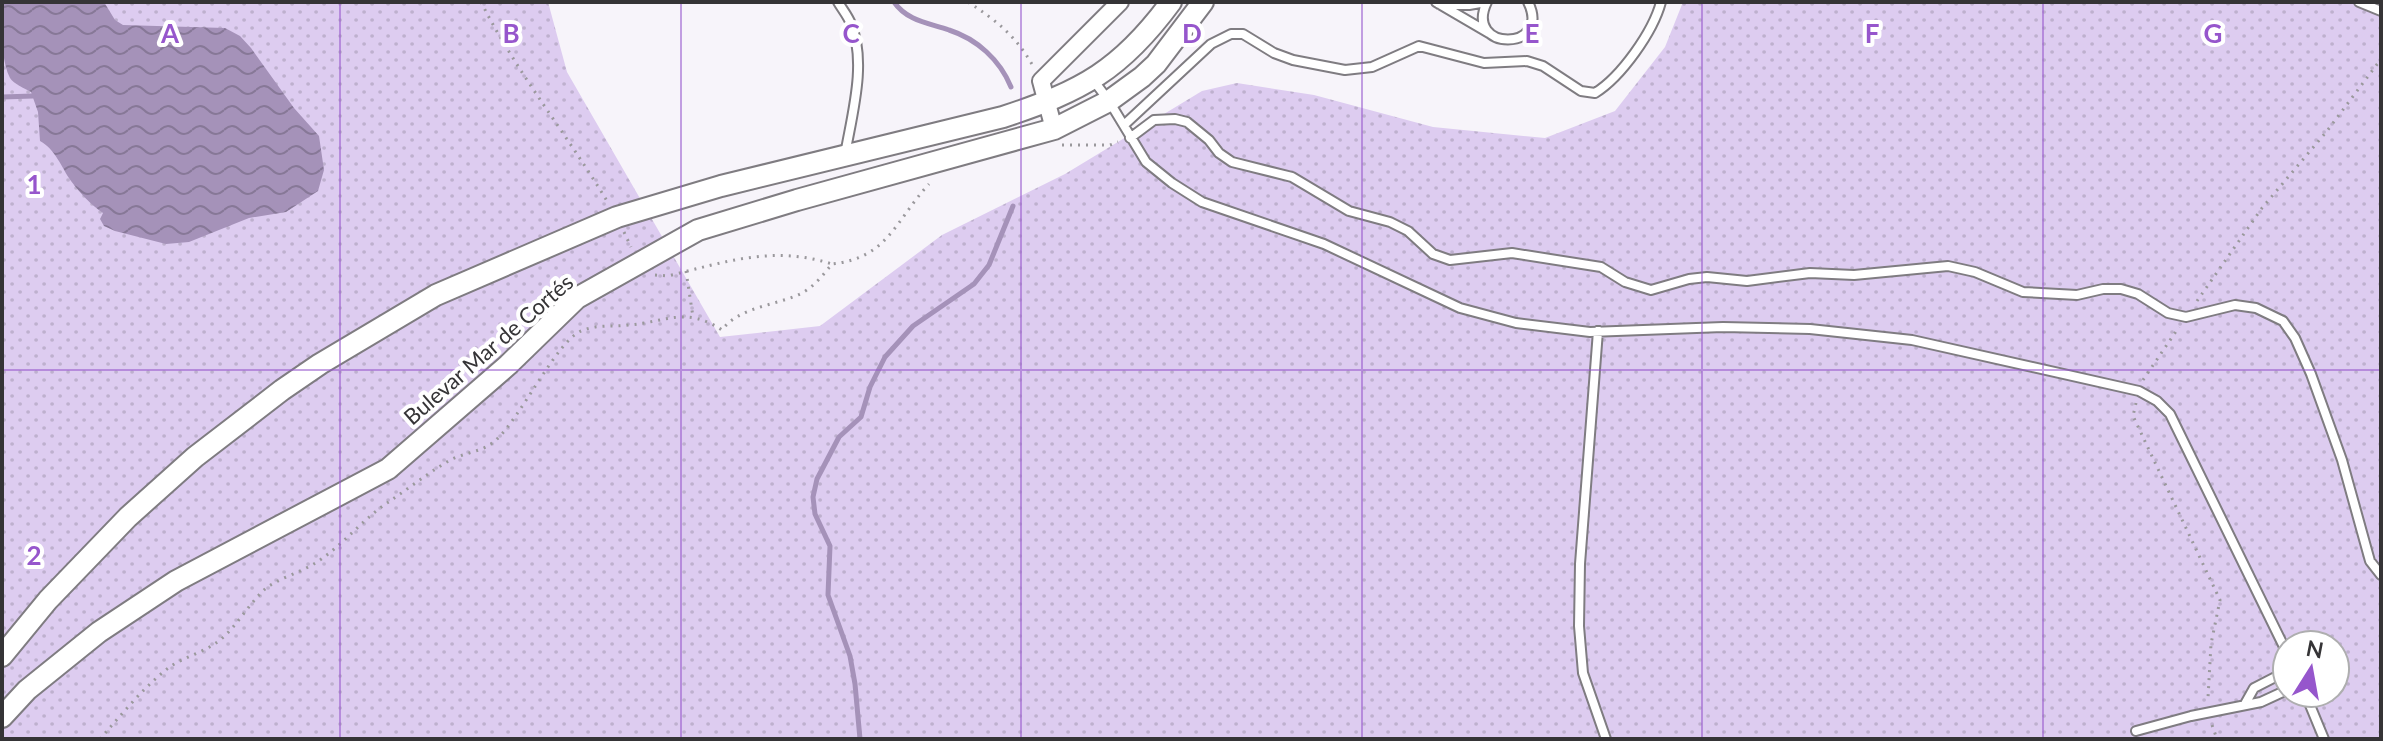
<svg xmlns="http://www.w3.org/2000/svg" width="2383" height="741" font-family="Lato,sans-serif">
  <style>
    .green { fill: url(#green-dots); fill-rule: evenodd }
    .water { fill: url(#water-waves) }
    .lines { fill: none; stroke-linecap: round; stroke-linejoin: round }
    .stream { stroke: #a592b9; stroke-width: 5 }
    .service-casing { stroke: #7f7c81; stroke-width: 12 }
    .minor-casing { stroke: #7f7c81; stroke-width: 20 }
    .tertiary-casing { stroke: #7f7c81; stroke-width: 24 }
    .path { stroke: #9a989c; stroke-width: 3; stroke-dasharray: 2 6; stroke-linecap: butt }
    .service { stroke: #fff; stroke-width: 8 }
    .minor { stroke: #fff; stroke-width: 16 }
    .tertiary { stroke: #fff; stroke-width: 20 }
    .grid { fill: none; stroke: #9656cc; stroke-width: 2; stroke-opacity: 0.55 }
    .labels { text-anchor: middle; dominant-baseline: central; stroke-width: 8; stroke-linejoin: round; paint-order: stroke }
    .street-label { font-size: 22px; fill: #353436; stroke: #fff }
    .grid-label { font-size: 26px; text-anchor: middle; font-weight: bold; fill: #9656cc; stroke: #fff; stroke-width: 8; stroke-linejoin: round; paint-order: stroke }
  </style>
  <defs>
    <pattern id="green-dots" width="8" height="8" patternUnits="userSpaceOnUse" patternTransform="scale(2)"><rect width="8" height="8" fill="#ddccf0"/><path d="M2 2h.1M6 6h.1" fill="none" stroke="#beb0ce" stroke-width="1.8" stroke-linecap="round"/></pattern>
    <pattern id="water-waves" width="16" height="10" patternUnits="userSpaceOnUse" patternTransform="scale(2)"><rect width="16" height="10" fill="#a592b9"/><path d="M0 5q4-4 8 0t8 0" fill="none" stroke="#877897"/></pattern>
  </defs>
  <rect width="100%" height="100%" fill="#f7f4fa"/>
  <path class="green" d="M2,2H548L567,72L720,337L820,326L942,235L1065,174L1202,91L1237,83L1314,95L1433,127L1545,138L1615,111L1665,47L1683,2H2381V739H2ZM2287,645H2335V693H2287Z"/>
  <path class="water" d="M2,2H104L115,20L123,25L225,28L240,36L251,48L294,108L319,136L324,170L318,191L286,212L249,218L189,242L166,244L115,231L104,226L100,219L103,213C91,205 80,193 71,181C61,167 56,150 40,141L38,112L31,92C24,88 14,84 10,78C0,58 2,24 2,2Z"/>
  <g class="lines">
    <path class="stream" d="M894,2C907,21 929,23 949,30C977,39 1000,60 1011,87
      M2,97L33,96
      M860,739L855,684L850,656L828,595L830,546L815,514L813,497L817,479L839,437L861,417L870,387L885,357L913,326L974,284L989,265L1013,206"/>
    <g class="service-casing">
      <path id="service" d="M838,2C842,9 848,16 851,24C867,63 852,114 845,155
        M1436,2L1489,33
        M1487,2C1463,52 1553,52 1528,2
        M2359,2L2381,11
        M1439,4L1469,5L1486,2
        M1094,81L1109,101L1146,162L1172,183L1202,202L1324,244L1460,308L1516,323L1590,332L1723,327L1810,329L1912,340L2139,391L2157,401L2170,414L2287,653
        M1124,125L1211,44L1231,34H1243L1274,53L1293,60L1345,70L1372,67L1419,46L1484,63L1527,61L1543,66L1581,91L1595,93C1621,77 1653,32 1661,2
        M1130,138L1154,120L1175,119L1187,122L1209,140L1219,153L1232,162L1292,177L1349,211L1390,222L1408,231L1433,254L1450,260L1512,253L1601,267L1625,282L1651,290L1689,279L1707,277L1747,281L1810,273L1854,275L1948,266L1975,272L2023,292L2077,295L2103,289H2121L2138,294L2168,313L2186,317L2235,305L2256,308L2283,321L2295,338L2311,374L2342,460L2370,561L2381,575
        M1598,331L1580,564L1579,626L1583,673L1606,739
        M2305,693L2324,739
        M2245,704L2254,688L2287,671
        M2136,731L2191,716L2261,702L2287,690"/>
    </g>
    <g class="minor-casing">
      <path id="minor" d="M1054,129L1041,81L1120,2"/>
    </g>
    <g class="tertiary-casing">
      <path id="tertiary" d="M2,656L48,600L128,517L195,457L282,390L320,364L436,295L617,217L721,186L1003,117C1082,91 1121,70 1171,2
        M2,717L27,690L99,632L176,581L388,469L508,365L577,298L698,230L797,200L1054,129L1109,101L1142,77L1156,64L1203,2"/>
    </g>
    <path class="path" d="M481,2C517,73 566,133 607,201
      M968,2C997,21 1016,36 1033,66
      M1062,145H1110L1118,142
      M624,232L631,247
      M686,271L693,317
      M655,275L668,276C725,262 773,245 832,264
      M2197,301L2262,208L2327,131L2381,59
      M2143,380L2179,327
      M2136,403L2133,416L2220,600L2211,644L2208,698
      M2212,725L2217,739
      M100,739C121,715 142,689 167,669C182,657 204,653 220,640C237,626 248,605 264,590C276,579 302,572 317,562C343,545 362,520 387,503C408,489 429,472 452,459C467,452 483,452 496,440C521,417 557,341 581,331C597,324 613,327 629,325C666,322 686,306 722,330C739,307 774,306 800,294C813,288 823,275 832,264C888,258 895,221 929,184"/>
    <use href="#service" class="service"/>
    <use href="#minor" class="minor"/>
    <use href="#tertiary" class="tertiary"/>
  </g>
  <path class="grid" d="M340,2V739M681,2V739M1021,2V739M1362,2V739M1702,2V739M2043,2V739M2,370H2381"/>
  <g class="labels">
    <g class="street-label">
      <text transform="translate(488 349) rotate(-41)">Bulevar Mar de Cortés</text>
    </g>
  </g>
  <g class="grid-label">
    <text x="170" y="43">A</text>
    <text x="511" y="43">B</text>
    <text x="851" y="43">C</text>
    <text x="1192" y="43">D</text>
    <text x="1532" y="43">E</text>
    <text x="1872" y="43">F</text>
    <text x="2213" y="43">G</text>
    <text x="34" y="194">1</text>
    <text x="34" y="565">2</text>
  </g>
  <rect width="2383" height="741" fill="none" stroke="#353436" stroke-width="8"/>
  <g transform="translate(2311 669) rotate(11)"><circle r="38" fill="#ffffff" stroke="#aeaeaf" stroke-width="2"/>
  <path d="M0-6L14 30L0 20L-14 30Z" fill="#9656cc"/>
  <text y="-12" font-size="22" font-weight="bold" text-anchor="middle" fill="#353436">N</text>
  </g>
</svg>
